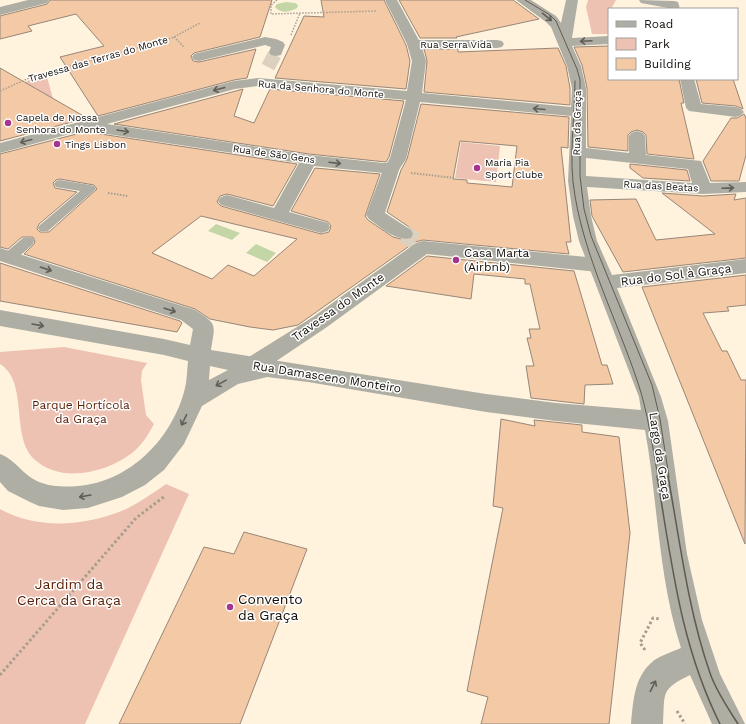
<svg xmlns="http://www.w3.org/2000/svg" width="746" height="724" font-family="'Work Sans',sans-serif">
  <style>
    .green { fill: #edc2b3 }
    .water { fill: #c4d6a6 }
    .building { fill: #f3c9a6; stroke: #988678; fill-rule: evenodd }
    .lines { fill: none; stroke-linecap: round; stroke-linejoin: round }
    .pedestrian-tunnel { stroke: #dbd1be; stroke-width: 18; stroke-dasharray: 18 9; stroke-linecap: butt }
    .minor-tunnel { stroke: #dbd1be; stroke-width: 14; stroke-dasharray: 14 7; stroke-linecap: butt }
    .path-far2 { stroke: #a79e8e; stroke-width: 1.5; stroke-dasharray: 1.5 1.5; stroke-linecap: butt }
    .path-far1 { stroke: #a79e8e; stroke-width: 2; stroke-dasharray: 1.5 1.5; stroke-linecap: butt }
    .path { stroke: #a79e8e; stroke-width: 3; stroke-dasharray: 2.5 2.5; stroke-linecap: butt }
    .service { fill: #afaea4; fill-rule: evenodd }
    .pedestrian { fill: #afaea4; fill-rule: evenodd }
    .minor { fill: #afaea4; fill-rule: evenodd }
    .tram-far1 { stroke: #615a4f; stroke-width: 1 }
    .tram { stroke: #615a4f; stroke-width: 1.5 }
    .oneway { stroke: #605e56 }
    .poi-dot { fill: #a5348f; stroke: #fff; stroke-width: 1.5 }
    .labels { text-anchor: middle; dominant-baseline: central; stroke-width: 3; stroke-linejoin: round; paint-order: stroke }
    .far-street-label { font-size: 10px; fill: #120e08; stroke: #fff }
    .far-poi-label { font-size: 10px; fill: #120e08; stroke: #fff; text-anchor: start }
    .poi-label { font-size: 12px; fill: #120e08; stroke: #fff; text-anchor: start }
    .street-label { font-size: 12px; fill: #120e08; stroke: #fff }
    .park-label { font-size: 12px; fill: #591c02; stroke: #fff }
    .near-park-label { font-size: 14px; fill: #591c02; stroke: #fff }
    .near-poi-label { font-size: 14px; fill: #120e08; stroke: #fff; text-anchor: start }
  </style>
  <rect width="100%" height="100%" fill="#fff3de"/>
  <path class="green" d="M588,0H616L611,9H609V34H592L586,7Z
    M46,73L53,99L0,93Z
    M461,142L500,146L496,182L455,178Z
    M64,347L147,363L142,371L141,380L146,415L154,424C148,435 142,445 132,453C106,473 60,484 34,459C10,436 29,382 0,364V352Z
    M166,484L189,494L85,724H0V509C38,530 85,526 124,510C139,503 153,493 166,484Z"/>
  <path class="water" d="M286,2L295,3L298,5L297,8C290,12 281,14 275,7L277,4Z
    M216,224L240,233L232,240L208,231Z
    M256,244L276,253L267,262L246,253Z"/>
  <path class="building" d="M50,0H272L260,37L194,53L191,56L193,61L199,62L256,49L247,78L234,80L98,116L60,57L104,46L76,14L28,26L32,31L0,39V16L47,4Z
    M321,0H384L406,45L410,61L406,89L275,78L304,16L324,17Z
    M399,0H513L539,19L456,37L457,38H420Z
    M609,46V79H679L684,103H681L694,159L647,154L646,135L643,132L637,130L631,132L628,135V151L588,147L587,88L582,65L574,47Z
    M558,48L566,66L570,88V105L424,92L427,61L424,49H458V52Z
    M0,68L87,118L0,141Z
    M696,79H733L743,109L736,106L702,103Z
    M243,89L234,116L254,123L270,89L404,101L389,157L386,162L309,154L114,124Z
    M421,104L569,117L568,148L561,147L571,242H566L569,254L423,240L415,242L298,325L273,330L250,327L210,319L195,309L24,254L34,244L35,241L33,237H22L8,249L0,247V154L88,131L94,133L297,164L273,206L227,194L220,196L217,202L221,206L321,234L329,232L331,226L328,222L291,211L315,168L380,174L365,216L368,220L393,237L405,240L411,239L414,235L412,229L387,212L401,170L407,159ZM460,141L517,146L512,187L467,183V180L453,179ZM60,179L94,185L97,189L49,232H40L37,229L39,224L77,192L55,188L53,183L56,180ZM201,216L230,223L297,239L254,276L228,265L212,279L152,253Z
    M744,114L746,118V155L739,181H711L703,161L731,118H737Z
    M630,164L687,170L690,181L643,178L630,168Z
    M662,193L703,196L736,194L734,200L746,198V258L623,272L592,216L590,200L636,199L656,240L715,234Z
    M427,256L574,271L602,365H607L613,384L585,385L584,404L531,398L526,366H534L527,338H531L529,329H540L530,284H525V279L474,274L471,299L386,286Z
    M0,263L180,321L182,323L177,332L0,301Z
    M746,275V305L727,307L729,311L703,313L722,351H727L741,380H746L745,544L642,287Z
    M501,419L535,426L534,420L582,425V432L619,437L630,533L609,724H481L488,697L467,691L503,508L493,506Z
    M244,532L307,549L240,724H119L204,547L234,554Z"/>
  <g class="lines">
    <path class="pedestrian-tunnel" d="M404,234L416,241"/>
    <path class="minor-tunnel" d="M268,67L276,52"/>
    <path class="path-far2" d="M277,0L271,5V14L377,11
      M291,35L300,13
      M174,37L184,47
      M0,91L36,75L160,42L174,37L200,23"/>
    <path class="path-far1" d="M411,173L455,178
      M108,193L128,196"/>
    <path class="path" d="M645,650L640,643L653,618L661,619
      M0,675L136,518L165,496
      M677,711L685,724"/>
    <path class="service" d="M60,180L90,185L94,186L96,189L48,231H40L38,228L40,225L80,191L56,187L54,184L56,181Z
      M28,237L33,238L34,241L33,244C25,251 15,263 4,260L2,257L4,254L23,238Z"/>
    <path class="pedestrian" d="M414,40H497L502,41L504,44L502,47L497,48L409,47L407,44L409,41Z
      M392,162L398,163L400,167L385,213L411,230L413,234L411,238C395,242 381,227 369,219L366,215L384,167L386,163Z
      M423,241L597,258L604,260L607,265L604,270L597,272L427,254L327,327L260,372L252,375L244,372L241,366L244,360L313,317L416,243Z"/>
    <path class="minor" d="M28,0H49L47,3L0,15V7Z
      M385,0H397L421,44L426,61L422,93L571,107L572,88L567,66L551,27L546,22L516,0H531L556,16L561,23L566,0H578L572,38L609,36V44L572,46L581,66L586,88V148L629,153V136L631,133L637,131L643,133L645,136L646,155L701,161L710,183L746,182V192L703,194L587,187L591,216L597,241L612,275L746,259V273L617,288L661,397L668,421L687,554L702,620L720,674L745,724H712L690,675C660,690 665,692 663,724H631C633,703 634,678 651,663C658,656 672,652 681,648C658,577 658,502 645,430L556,421L486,412L308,382L267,377L238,384L202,406L184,444L164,470L145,485L122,497L88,508L63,510L39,506L30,502L8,491L0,482V454C17,460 23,477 42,483C53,487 66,487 78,486C130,482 173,438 185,388C187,380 187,370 188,361L164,355L0,326V310L164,339L190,345L193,329L181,320L0,261V248L195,310C218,325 215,323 211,350L486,394L556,403L641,410L639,397L579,241L573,216L568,181L571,116L420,102L406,159L398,171L383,173L314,166L289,212L328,223L330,227L328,231L321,233L221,205L218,201L221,197L227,195L274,208L299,163L94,132L88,129L0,153V143L234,81L258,78L407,91L412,61L407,44ZM258,86L406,100L390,158L387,163H383L309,155L107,124L235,89ZM586,158L688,169L692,183L586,176ZM210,366L228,370L209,380Z
      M639,0L674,1L678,2L680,9H668V8L641,3Z
      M265,37L276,39L283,42L285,45L281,55L276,56L271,55L269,52L271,47L265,45L199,61L194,60L192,57L194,54Z
      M680,79H694L701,104L736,107L741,109L744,112L741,115L736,117L689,111L686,108Z"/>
    <path class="tram-far1" d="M525,0L550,15L556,21L577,69L580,80V176L584,209L591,236L652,385L660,419L669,477
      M575,81C575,119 568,158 575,196C586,261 617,320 638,383C648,413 652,445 658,477"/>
    <path class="tram" d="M657,476C672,563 680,644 720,724
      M668,476C680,542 688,610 710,673C716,691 728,708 738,724"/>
  </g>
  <defs><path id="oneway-shaft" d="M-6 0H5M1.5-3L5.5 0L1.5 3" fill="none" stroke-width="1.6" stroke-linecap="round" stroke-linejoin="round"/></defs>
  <g class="oneway">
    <use href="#oneway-shaft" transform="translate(547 17) rotate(40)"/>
    <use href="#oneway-shaft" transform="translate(586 41) rotate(177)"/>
    <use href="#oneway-shaft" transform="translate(219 89) rotate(165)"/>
    <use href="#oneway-shaft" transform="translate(539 109) rotate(-175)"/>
    <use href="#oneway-shaft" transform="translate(123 131) rotate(9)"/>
    <use href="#oneway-shaft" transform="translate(26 141) rotate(165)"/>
    <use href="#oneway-shaft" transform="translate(335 163) rotate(7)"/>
    <use href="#oneway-shaft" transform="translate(728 188) rotate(-2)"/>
    <use href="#oneway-shaft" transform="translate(46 269) rotate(19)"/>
    <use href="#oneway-shaft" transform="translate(170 310) rotate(18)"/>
    <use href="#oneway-shaft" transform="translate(38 325) rotate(10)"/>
    <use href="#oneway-shaft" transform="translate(221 383) rotate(151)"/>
    <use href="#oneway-shaft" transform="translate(184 420) rotate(116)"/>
    <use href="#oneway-shaft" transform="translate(85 496) rotate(170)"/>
    <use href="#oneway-shaft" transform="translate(653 686) rotate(-63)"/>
  </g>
  <g class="poi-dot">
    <circle cx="8" cy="123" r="4"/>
    <circle cx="57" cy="144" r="4"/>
    <circle cx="477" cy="168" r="4"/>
    <circle cx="456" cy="260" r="4"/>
    <circle cx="230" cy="607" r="4"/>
  </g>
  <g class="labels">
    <g class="far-street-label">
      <text x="456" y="44">Rua Serra Vida</text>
      <text transform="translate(98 59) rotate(-16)">Travessa das Terras do Monte</text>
      <text transform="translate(321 89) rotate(5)">Rua da Senhora do Monte</text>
      <text transform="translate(577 123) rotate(-89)">Rua da Graça</text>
      <text transform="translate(274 154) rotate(8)">Rua de São Gens</text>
      <text transform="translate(661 186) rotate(3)">Rua das Beatas</text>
    </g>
    <g class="far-poi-label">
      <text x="16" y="117">Capela de Nossa<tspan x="16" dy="12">Senhora do Monte</tspan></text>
      <text x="65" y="144">Tings Lisbon</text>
      <text x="485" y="162">Maria Pia<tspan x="485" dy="12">Sport Clube</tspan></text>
    </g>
    <g class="poi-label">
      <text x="464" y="253">Casa Marta<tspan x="464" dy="14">(Airbnb)</tspan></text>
    </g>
    <g class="street-label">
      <text transform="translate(676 275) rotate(-7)">Rua do Sol à Graça</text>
      <text transform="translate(338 307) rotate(-35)">Travessa do Monte</text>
      <text transform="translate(327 377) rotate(9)">Rua Damasceno Monteiro</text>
      <text transform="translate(660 456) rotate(81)">Largo da Graça</text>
    </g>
    <g class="park-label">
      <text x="81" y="405">Parque Hortícola<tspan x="81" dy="14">da Graça</tspan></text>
    </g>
    <g class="near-park-label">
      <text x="69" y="584">Jardim da<tspan x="69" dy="16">Cerca da Graça</tspan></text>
    </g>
    <g class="near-poi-label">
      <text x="238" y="599">Convento<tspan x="238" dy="16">da Graça</tspan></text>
    </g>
  </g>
  <rect x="608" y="8" width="130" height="72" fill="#ffffff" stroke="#a09f9c"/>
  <rect x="616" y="21" width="20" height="6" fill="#afaea4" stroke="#a09f9c"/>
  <text x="644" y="28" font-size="12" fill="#120e08">Road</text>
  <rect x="616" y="38" width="20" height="12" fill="#edc2b3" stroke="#a09f9c"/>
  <text x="644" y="48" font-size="12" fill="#120e08">Park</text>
  <rect x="616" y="58" width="20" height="12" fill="#f3c9a6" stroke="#a09f9c"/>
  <text x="644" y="68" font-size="12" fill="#120e08">Building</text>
</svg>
